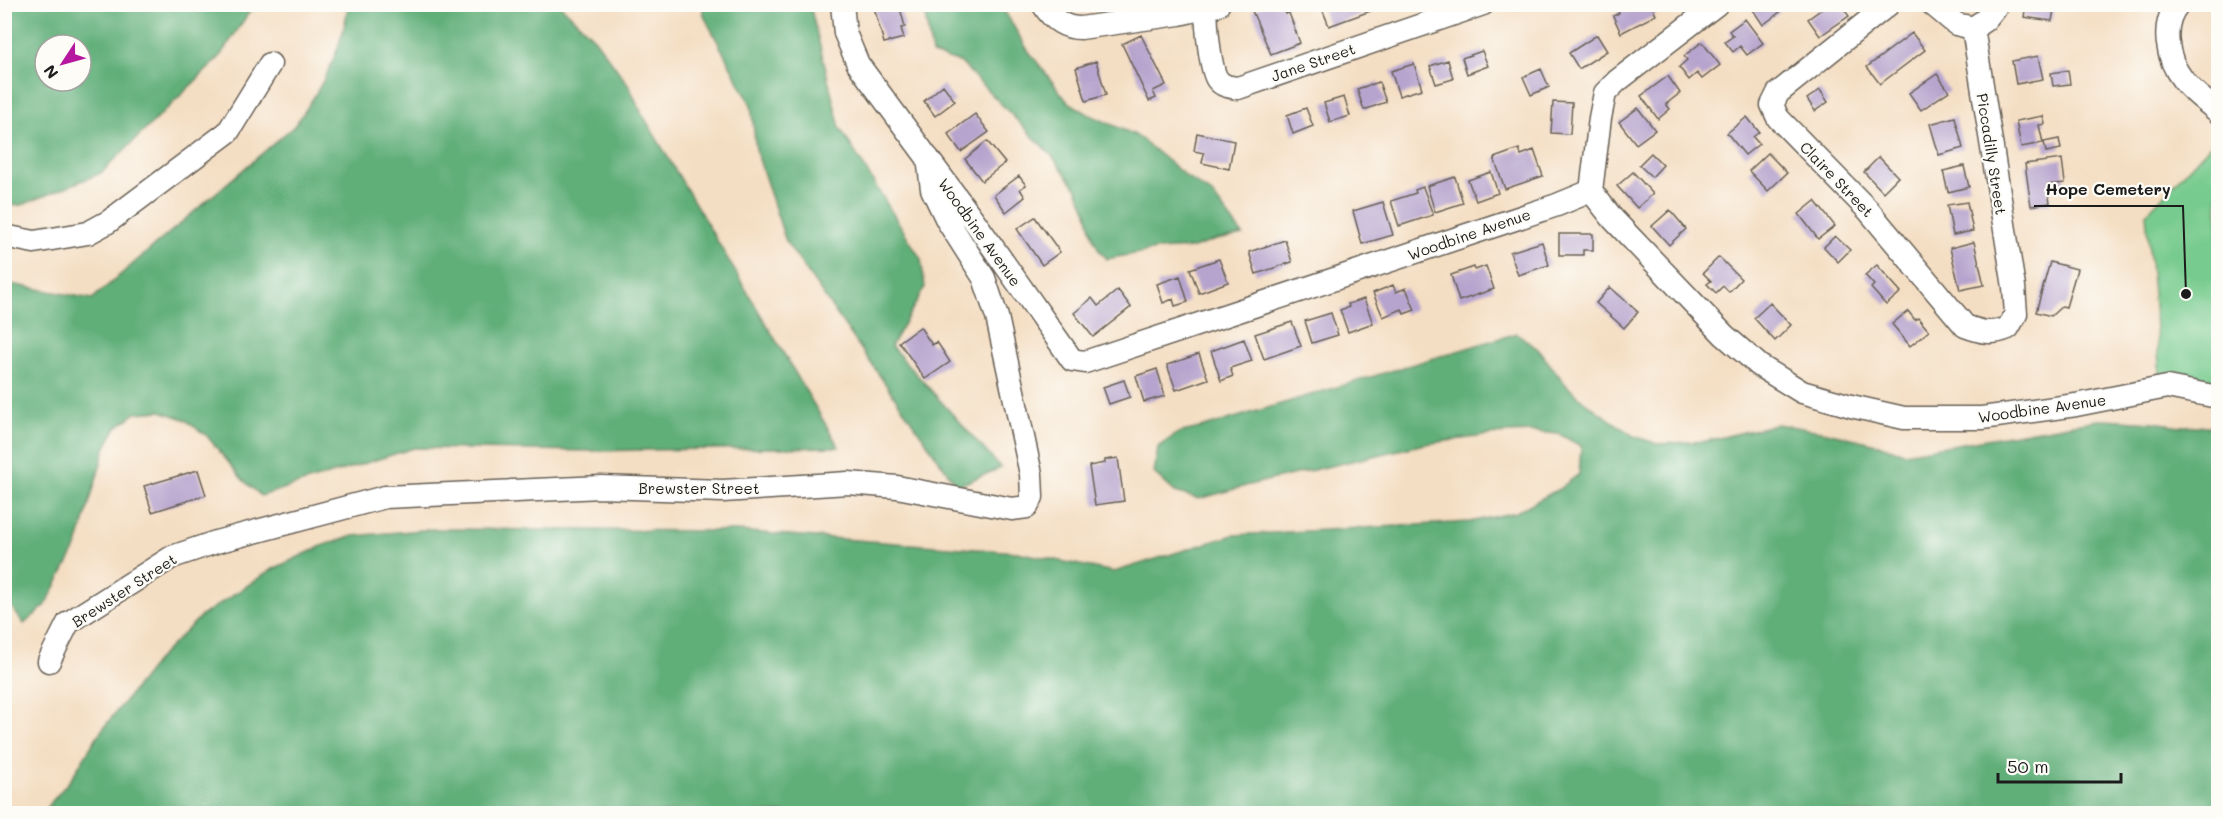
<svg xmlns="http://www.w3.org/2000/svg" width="2223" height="818" font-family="Mali,sans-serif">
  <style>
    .green { fill: #77cb8e; stroke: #4a7455; stroke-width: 1.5 }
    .forest { fill: #61af79; stroke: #3e664a; stroke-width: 1.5; fill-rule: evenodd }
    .building { fill: #b7a4ce }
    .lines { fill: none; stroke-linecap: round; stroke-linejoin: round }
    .minor-casing { stroke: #686056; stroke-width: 25 }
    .minor { stroke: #fff; stroke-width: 22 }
    .labels { text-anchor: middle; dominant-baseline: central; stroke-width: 4.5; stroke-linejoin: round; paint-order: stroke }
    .street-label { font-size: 15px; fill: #1c1c1c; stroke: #fdfcf7 }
    .leader { fill: none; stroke: #1c1c1c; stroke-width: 2 }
    .callout-dot { fill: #1c1c1c; stroke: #fdfcf7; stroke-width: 2 }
    .callout-label { font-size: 16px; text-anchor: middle; font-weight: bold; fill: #1c1c1c; stroke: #fdfcf7; stroke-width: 4.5; stroke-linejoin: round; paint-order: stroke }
  </style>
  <rect width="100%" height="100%" fill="#fdfcf7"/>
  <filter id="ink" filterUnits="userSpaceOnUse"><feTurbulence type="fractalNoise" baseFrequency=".0167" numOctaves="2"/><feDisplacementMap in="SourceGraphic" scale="12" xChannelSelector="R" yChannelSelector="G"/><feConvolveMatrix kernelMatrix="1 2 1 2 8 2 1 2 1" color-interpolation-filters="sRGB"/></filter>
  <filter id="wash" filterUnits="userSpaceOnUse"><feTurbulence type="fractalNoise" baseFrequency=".008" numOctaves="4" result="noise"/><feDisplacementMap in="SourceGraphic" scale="24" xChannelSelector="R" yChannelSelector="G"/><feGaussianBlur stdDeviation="1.35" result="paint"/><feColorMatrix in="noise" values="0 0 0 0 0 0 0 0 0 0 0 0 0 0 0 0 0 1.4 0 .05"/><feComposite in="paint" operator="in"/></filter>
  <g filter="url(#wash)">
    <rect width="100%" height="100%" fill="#f4dec3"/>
    <path class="green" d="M2218,137V389L2160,375L2146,214Z"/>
    <path class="forest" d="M5,4H254V5L218,59L101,173L22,205L5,206ZM45,45H81V81H45Z
      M348,5H560L595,39L629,86L641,112L839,447L586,451L414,448L261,496L242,479L207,436L184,419L161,411L136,413L116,428L105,449L77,546L45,606L24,624L9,604L5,593V283L92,299L294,126C321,90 343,49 348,5Z
      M702,5H810L840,128L921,259L925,287L891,346L1001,468L957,486L786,242L756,150L751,105L704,16Z
      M923,5H1001L1027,49L1067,101L1088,114L1135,135L1145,142L1187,177L1212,194L1243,235L1216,240L1193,248L1156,250L1107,259L1099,250L1093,238L1087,212L1077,189L1052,156L961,63L932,54Z
      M1517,333L1538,349L1567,386L1585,402L1634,436L1658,444L1706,441L1777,424L1827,432L1880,445L1904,453L2104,419L2153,422L2181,426H2218V813H42L71,779L98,735L158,659L201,616L271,570L324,545L353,536L434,529L736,531L1017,552L1114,572L1233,535L1470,522L1516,512L1559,489L1579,474L1581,446L1559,434L1535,432L1505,433L1425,444L1253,484L1199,499L1175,492L1154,473L1158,447L1178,433L1204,427Z"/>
    <g id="blocks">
      <path class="building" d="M873,4H899L905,27L901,28L904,38L884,43Z
        M1268,4H1282L1286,14L1289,13L1300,43L1271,54L1252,11Z
        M1325,4H1375L1376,9L1329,26L1321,6Z
        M1621,4H1651L1656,15L1621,33L1613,16L1619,13L1616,7Z
        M1760,4H1775L1780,12L1763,25L1753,10Z
        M1829,4H1840L1849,16L1820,36L1808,19Z
        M2026,4H2055L2052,21L2024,17Z
        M1745,19L1763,43L1747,55L1740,46L1733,52L1725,42L1733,36L1729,31Z
        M1912,33L1925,50L1880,84L1867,67Z
        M1141,35L1166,85L1153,91L1156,98L1149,101L1122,44Z
        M1597,35L1607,51L1579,69L1569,53Z
        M1702,42L1720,65L1702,79L1697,73L1689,80L1679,67L1687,60L1684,56Z
        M1482,51L1488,66L1467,74L1462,58Z
        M2038,56L2043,79L2016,84L2012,61Z
        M1448,60L1453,79L1436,84L1430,66Z
        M1096,61L1106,95L1086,101L1076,68Z
        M1414,64L1422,89L1399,96L1391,71Z
        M1541,69L1549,87L1531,95L1523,77Z
        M2068,70L2070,84L2053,86L2051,73Z
        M1937,74L1949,91L1921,110L1909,93Z
        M1668,76L1680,93L1666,104L1670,109L1658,119L1641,96Z
        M1379,82L1386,102L1364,110L1357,89Z
        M943,85L955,101L935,116L924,101Z
        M1820,90L1828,102L1815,111L1807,99Z
        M1344,97L1350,116L1330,122L1324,103Z
        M1553,102L1572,103L1570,134L1551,133Z
        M1306,108L1313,126L1293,134L1287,115Z
        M1638,108L1655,130L1636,144L1619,122Z
        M975,114L989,132L961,152L948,134Z
        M2043,116L2045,124L2039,125L2043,143L2021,147L2016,121Z
        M1747,117L1759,132L1753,137L1759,144L1745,155L1727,133Z
        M1955,117L1963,148L1939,155L1930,124Z
        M1197,133L1234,141L1229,169L1202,163L1204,153L1194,151Z
        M2059,139L2061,149L2046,152L2044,142Z
        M987,141L1005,163L982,181L965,159Z
        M1519,149L1521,155L1534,150L1543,176L1505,189L1494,158Z
        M1651,153L1663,165L1652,177L1639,165Z
        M1768,153L1787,173L1768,191L1749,171Z
        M1879,157L1898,177L1883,192L1864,172Z
        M2062,159L2065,183L2047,185L2050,203L2031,206L2025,164Z
        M1964,166L1969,187L1948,192L1943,171Z
        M1491,172L1498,193L1476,201L1468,180Z
        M1633,172L1653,194L1637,208L1617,186Z
        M1019,176L1026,185L1020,189L1025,197L1006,212L994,195Z
        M1455,177L1463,203L1435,212L1427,186Z
        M1423,187L1433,215L1399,226L1391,201L1416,193L1415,190Z
        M1815,201L1835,226L1818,239L1799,214Z
        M1383,202L1393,235L1362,244L1353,211Z
        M1967,202L1973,231L1953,235L1947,205Z
        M1670,210L1686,229L1669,245L1652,226Z
        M1035,217L1060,252L1042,265L1017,229Z
        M1559,234H1593V250H1583V255H1559Z
        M1835,236L1850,250L1838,262L1824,247Z
        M1285,240L1292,262L1256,274L1249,252Z
        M1542,242L1549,265L1518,275L1510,252Z
        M1974,242L1984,285L1960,290L1950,248Z
        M1719,257L1741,279L1729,292L1723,286L1716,293L1707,284L1711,281L1703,273Z
        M1219,259L1228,282L1199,293L1190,269Z
        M2050,262L2077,269L2066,307L2062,306L2051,316L2036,312Z
        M1877,265L1901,292L1886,305L1871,288L1874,285L1865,275Z
        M1486,266L1494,289L1459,301L1451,275L1474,267L1475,270Z
        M1180,276L1188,302L1175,306L1173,299L1163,303L1157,284Z
        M1393,285L1396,292L1406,288L1415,310L1404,314L1402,309L1383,317L1373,293Z
        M1610,287L1638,312L1624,328L1596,303Z
        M1118,290L1131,307L1093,337L1074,313L1092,298L1098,306Z
        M1364,299L1373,323L1348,332L1340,310L1349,307L1348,304Z
        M1770,303L1791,325L1775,341L1754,318Z
        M1908,311L1915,320L1918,318L1929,331L1910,346L1892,324Z
        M1331,313L1338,335L1312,343L1305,321Z
        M1292,322L1301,346L1264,359L1255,334Z
        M920,327L932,345L937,342L950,362L925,379L899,342Z
        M1244,339L1252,361L1230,368L1233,376L1221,381L1211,351Z
        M1199,354L1208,379L1176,390L1167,365Z
        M1157,369L1165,396L1144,402L1136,376Z
        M1124,380L1130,397L1109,404L1103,387Z
        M1118,458L1124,501L1095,505L1089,466L1105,463V460Z
        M198,470L206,495L152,512L144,486Z"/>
    </g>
  </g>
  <g filter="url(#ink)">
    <use href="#blocks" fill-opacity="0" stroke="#686056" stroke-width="1.5"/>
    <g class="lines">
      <g class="minor-casing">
        <path id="minor" d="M842,4L845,33L858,64L975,222L1072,360L1085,362L1557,205L1591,191
          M1043,4C1052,19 1063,28 1081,28L1179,14L1218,5
          M1207,4C1205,18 1210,68 1217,79C1222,86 1229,87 1238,88L1483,4
          M1889,4L1778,93L1772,105L1778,118L1868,210L1965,326C1981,332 1991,335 2008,328L2016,314L2014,287L1973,28
          M1932,4L1956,24L1973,28
          M2178,4C2160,25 2167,60 2183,80C2192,92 2207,102 2218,112
          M1973,28L1985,20L1998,4
          M1591,191L1613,219L1724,335L1760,366L1802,392L1851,406L1904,418H1982L2076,405L2167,387L2218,397
          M1591,191L1600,118L1605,93L1617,81L1717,4
          M4,236L34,242L88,233L108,222L228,132L270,64
          M49,661L68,623L172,557L216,542L385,497L601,487L723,491L848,483L897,487L1012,509L1027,507L1032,497L1031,474L997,317L984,278L947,220L932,189L928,158"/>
      </g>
      <use href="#minor" class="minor"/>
    </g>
  </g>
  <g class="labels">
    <g class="street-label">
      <text transform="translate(1313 62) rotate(-19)">Jane Street</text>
      <text transform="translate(1992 154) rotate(81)">Piccadilly Street</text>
      <text transform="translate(1837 179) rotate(46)">Claire Street</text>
      <text transform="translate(980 232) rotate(54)">Woodbine Avenue</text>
      <text transform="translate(1469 234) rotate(-19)">Woodbine Avenue</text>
      <text transform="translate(2042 408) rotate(-8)">Woodbine Avenue</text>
      <text x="699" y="488">Brewster Street</text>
      <text transform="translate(124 590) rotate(-33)">Brewster Street</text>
    </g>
  </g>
  <path class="leader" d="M2186 294L2183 206H2034"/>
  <circle class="callout-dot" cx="2186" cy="294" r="6"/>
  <g class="callout-label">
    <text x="2108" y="195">Hope Cemetery</text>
  </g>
  <rect width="2223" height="818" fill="none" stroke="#fdfcf7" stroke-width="24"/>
  <g transform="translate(63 63) rotate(234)"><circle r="28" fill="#fdfcf7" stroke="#a3a29f" stroke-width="1.5"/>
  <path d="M0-4.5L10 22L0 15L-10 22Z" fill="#b5179e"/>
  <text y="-9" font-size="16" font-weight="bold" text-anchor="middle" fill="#1c1c1c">N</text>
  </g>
  <path d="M1998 773v9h123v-9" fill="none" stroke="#1c1c1c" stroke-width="3"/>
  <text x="2007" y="773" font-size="18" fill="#1c1c1c" stroke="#fdfcf7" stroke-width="4.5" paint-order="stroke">50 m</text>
</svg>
